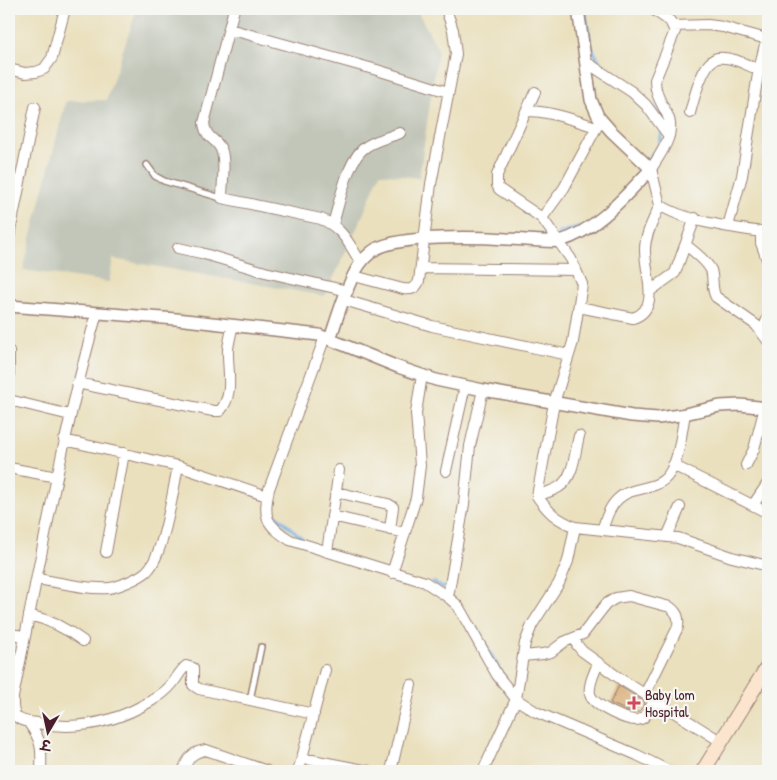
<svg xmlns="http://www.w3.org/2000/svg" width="777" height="780" font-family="'Patrick Hand','Playpen Sans Deva',sans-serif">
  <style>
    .industrial { fill: #c2c6b9 }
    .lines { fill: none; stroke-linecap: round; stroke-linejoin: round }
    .stream { stroke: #7ab4eb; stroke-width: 3 }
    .building { fill: #d9ad76 }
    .service-casing { stroke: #9a8074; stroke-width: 8 }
    .minor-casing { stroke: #9a8074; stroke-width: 12 }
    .tertiary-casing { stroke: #9a8074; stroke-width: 14 }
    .secondary-casing { stroke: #9a8074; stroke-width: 16 }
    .service { stroke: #fff; stroke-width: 5 }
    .minor { stroke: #fff; stroke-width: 10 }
    .tertiary { stroke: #fff; stroke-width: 11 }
    .secondary { stroke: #fbe5cf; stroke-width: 14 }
    .poi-dot { fill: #d1495b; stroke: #f6f6f2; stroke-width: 2 }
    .labels { text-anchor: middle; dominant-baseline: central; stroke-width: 4.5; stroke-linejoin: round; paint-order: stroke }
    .poi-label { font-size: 15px; fill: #4a1f2b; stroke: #f6f6f2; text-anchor: start }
  </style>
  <rect width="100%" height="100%" fill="#f6f6f2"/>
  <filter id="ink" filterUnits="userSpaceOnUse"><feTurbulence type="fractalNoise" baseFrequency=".02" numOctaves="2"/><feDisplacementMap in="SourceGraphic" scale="10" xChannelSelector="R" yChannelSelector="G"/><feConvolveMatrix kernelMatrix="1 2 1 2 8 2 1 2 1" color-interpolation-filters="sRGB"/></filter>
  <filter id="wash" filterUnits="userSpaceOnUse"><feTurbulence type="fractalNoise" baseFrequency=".0096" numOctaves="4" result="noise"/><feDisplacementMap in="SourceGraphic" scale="20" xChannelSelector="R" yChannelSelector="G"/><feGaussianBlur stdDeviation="1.12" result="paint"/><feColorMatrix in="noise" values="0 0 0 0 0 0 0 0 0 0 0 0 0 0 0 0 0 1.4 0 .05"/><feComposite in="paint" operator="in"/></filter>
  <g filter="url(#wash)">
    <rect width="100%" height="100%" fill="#eae0bd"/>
    <path class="industrial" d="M137,9H416L438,49L419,178L380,173L363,215L325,296L113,259L109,282L23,270L66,101L106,100Z"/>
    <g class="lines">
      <path class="stream" d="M585,9L591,46L601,65L634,88
        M653,106L661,115
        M648,159L659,146L662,132
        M635,179L642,165
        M558,233L580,227
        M524,235H548
        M291,445L273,501L272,511L305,541
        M433,582L445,588
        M476,628L504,677"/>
    </g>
    <g id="blocks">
      <path class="building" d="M619,686L645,702L639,712H630L610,703Z"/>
    </g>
  </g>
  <g filter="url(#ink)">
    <use href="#blocks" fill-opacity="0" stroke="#9a8074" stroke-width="1"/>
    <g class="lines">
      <g class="service-casing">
        <path id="service" d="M147,165L155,176L164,181L221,198
          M250,700L261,647"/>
      </g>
      <g class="minor-casing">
        <path id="minor" d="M234,9L204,123C206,140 215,137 221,149C226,161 222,185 222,198L321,219C343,228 349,244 361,263
          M652,9L670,21L675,31L655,80C655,94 661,102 667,114C677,133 661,153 651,169L660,205C685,222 737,228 768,233
          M764,9L768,10
          M673,26L708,25L723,27L767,39
          M229,29L377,70L448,92
          M586,62L632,92L646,105L669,136
          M9,69L25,73L36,72L44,69L52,58L65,9
          M535,92L497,175V185L499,189L542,218L571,259L582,284L573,342L554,403L537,496C549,513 556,519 575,527L678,538L732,557L768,566
          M526,111C551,111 573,120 597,127
          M690,113C694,99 702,61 718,58C731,56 747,65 759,70
          M9,180L20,182
          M542,218L564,188L601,119
          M333,224C340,202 347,158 367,146C376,140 389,137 400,133
          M728,226L742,176L758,74L768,32
          M761,231V243L768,262
          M9,237L35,107
          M686,245C694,252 706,260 711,270C714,279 711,290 716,297L756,325L768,341
          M178,248L201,253L265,272L348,291
          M421,268L576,270
          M354,276L403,289C411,290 416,289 419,281L431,184L456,54L453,30L446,9
          M650,291L675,273L695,218
          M344,300L432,326L569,355
          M579,307L633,318C662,309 644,271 645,249C645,235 654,219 660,205
          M97,313C61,439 39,569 13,697C13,703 12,711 16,716C20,722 31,722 37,723C78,731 116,722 151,701C158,697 167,690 172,684C177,678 180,671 186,666L193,668V685L199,689L314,714
          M762,332L768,317
          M325,337L269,489C263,517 265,524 290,540L425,582L448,597L458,606L497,675L516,699L536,712L637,755L669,771
          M9,351V375
          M77,383L213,411H220C235,394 227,369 228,349C229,341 231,333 233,325
          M9,400L70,415
          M64,440L178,466L267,496
          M673,465L766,512
          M746,465L754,449L765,407
          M9,468L57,477
          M446,471L465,386
          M336,492L388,504L393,507L390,530
          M537,496C544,493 553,491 559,487C574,478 575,451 579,436
          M753,505L768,483
          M332,516L405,533
          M602,530C606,519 609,507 618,499C632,485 657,492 669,474C680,457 681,433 685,414
          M667,537L680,507
          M106,552L124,453
          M327,552L339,470
          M392,573L416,498L420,466L416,413L422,375
          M37,579C58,582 87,590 109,588C118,587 140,578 147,571C164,555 173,490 178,466
          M448,597L464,504L470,446L483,390
          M29,615C50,620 66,628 83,641
          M9,634L25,636
          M575,638L577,645L582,651L622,680L722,742
          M523,656L543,654L551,652L564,642L583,634L606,604L616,598L629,596L670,607C678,613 679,618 678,627L645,694
          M598,663C595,672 588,684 590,694C592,705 630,724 641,719C647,717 651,706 654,700
          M28,722C42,740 42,749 41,771
          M302,758L325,670
          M183,771C188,758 192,752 206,750L267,771
          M298,771L302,758L369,771
          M391,771L411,685
          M483,771L516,699L525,643L532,625L559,583L568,561L575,527"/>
      </g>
      <g class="tertiary-casing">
        <path id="tertiary" d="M9,306L176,319L319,335L398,367L436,380L483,390L632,416L658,418L680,415L720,406L740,405L768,408
          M330,339C337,319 350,273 364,259C367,256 372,251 376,249C401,235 477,237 507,239C518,239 552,243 560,241C596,231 626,195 651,169L611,131L598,116L591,100L578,9"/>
      </g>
      <g class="secondary-casing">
        <path id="secondary" d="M703,771L768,666"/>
      </g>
      <use href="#service" class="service"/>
      <use href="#minor" class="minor"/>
      <use href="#tertiary" class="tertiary"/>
      <use href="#secondary" class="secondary"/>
    </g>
  </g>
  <path class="poi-dot" d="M631.5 695.5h5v5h5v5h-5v5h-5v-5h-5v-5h5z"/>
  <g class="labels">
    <g class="poi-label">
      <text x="645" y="694">Baby lom<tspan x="645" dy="17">Hospital</tspan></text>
    </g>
  </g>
  <rect width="777" height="780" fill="none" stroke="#f6f6f2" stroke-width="30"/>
  <g transform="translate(48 732) rotate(189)" stroke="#f6f6f2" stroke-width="4" paint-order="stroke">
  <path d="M0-4L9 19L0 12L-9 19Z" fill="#4a1f2b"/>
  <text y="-8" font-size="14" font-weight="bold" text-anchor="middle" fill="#4a1f2b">उ</text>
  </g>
</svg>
